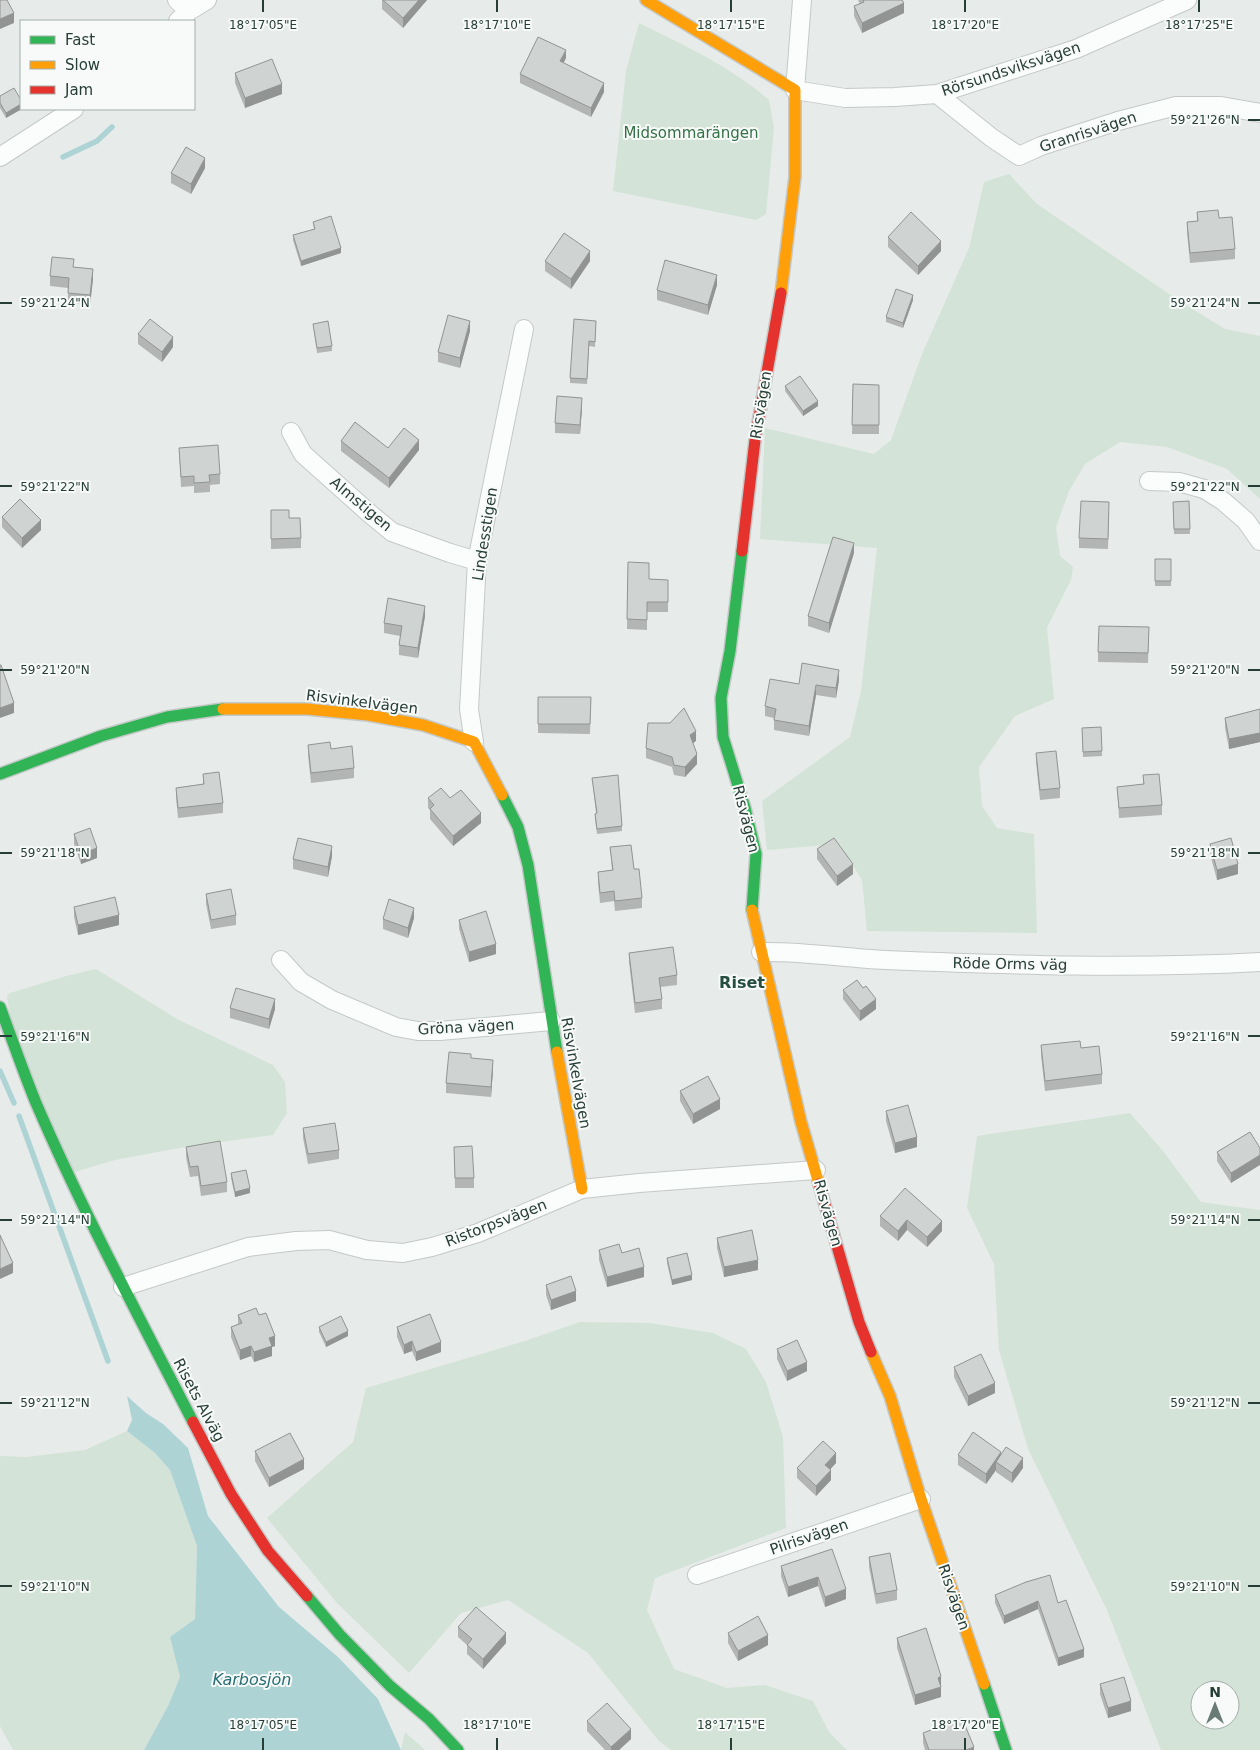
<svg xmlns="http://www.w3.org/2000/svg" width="1260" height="1750" font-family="'DejaVu Sans',sans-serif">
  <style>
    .green { fill: #d3e3d7; fill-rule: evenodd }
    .water { fill: #aed3d5 }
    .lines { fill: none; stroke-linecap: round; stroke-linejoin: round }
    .stream { stroke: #aed3d5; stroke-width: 5.5 }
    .street-casing { stroke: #c4c9c7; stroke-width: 20 }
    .fast-casing { stroke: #c4c9c7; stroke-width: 14 }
    .slow-casing { stroke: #c4c9c7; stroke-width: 14 }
    .jam-casing { stroke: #c4c9c7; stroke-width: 14 }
    .street { stroke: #fbfcfc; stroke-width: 18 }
    .fast { stroke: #30b455; stroke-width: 11 }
    .slow { stroke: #ff9f0a; stroke-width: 11 }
    .jam { stroke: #e5322d; stroke-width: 11 }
    .wall { fill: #b2b5b4 }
    .shaded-wall { fill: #919492 }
    .building { fill: #cfd3d1; stroke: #919492 }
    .ticks { fill: none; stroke: #273e36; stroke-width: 2 }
    .labels { text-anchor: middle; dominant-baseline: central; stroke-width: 4; stroke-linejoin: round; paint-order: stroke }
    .street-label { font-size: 15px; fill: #273e36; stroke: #f7faf8 }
    .park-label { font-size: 15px; fill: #357147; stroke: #f7faf8 }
    .neighbourhood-label { font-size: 16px; font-weight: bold; fill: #254e40; stroke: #f7faf8 }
    .water-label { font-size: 16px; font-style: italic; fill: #276e74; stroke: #f7faf8 }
    .ticks-label { font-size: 12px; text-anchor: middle; fill: #273e36; stroke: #f7faf8; stroke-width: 4; stroke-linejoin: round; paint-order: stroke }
  </style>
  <rect width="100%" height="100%" fill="#e7ecea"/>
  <path class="green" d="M639,23C684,45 731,67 769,100L774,128L766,214L756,220L613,191L626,71Z
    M1009,174L1037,204L1181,302L1225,329L1260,336V499L1227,469L1167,447L1120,442L1085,464L1069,491L1056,527L1060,556L1073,567L1071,580L1047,628L1054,699L1015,716L979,767L982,806L997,828L1034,834L1037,933L867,931L862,880L839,844L767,850L762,801L850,737L861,691L877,548L760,539L765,428L874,454L891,440L922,354L969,248L984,182Z
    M96,969L179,1020L273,1065L285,1082L287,1113L273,1135L190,1146L115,1160L68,1174L13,1037L7,996L10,993L66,976Z
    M1130,1113L1163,1151L1201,1202L1260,1210V1750H1161L1107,1610L1028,1449L999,1350L994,1264L967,1208L977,1136ZM1200,1690H1230V1720H1200Z
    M580,1322L650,1323L713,1333L746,1349L766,1382L783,1437L786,1528L655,1578L647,1610L674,1669L727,1688L765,1685L813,1701L829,1732L847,1750H671L659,1741L588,1653L508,1600L461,1613L409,1673L337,1603L267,1518L353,1442L366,1388L525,1341Z
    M127,1431L155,1453L170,1470L197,1546L195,1619L170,1637L180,1677L168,1706L144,1750H13L0,1726V1456L26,1457L85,1450Z
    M405,1732L425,1750H401Z"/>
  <path class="water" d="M127,1396L146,1413L163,1424L188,1448L208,1516L279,1607L338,1657L378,1699L401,1750H144L168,1706L180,1677L170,1637L195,1619L197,1546L170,1470L155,1453L127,1431L132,1420Z"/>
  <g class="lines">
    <path class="stream" d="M63,157L97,141L112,127
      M0,1071L14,1103
      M19,1116L108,1361"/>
    <g class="street-casing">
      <path id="street" d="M177,0L189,11
        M802,0L795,90L845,98L895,97L937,94L1076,49L1187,0
        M178,21L189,11L207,0
        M937,94L992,138L1019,156L1041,146L1118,121L1176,106H1221L1260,113
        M0,157L74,109
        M291,432L303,454L369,513L392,532L450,553L477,561
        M1149,481L1179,482L1204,489L1223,501L1246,521L1260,541
        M474,742L469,709L477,561L524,329
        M761,952C803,951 844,958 885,960C1010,965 1135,969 1260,962
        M281,960L301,982L332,1000L396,1027L418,1031H440L551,1021
        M123,1287L248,1247L296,1241L329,1240L367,1250L403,1253L432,1247L478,1233L582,1189L639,1183L816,1170
        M697,1575L921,1499"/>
    </g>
    <g class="fast-casing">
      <path id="fast" d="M742,551L730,651L721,698L723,737L745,808L756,854L752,910
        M0,774L101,736L167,717L223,709
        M502,795L518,827L528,865L557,1052
        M0,1007C12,1039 23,1071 36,1103C83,1212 139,1317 193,1422
        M307,1596L340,1635L390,1686L429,1719L458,1750
        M984,1684L1006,1750"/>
    </g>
    <g class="slow-casing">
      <path id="slow" d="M646,0L795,90V177L781,293
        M223,709H307L368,715L423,725L474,742L502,795
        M752,910L801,1122L819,1184
        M557,1052L582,1189
        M871,1352L890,1396L921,1499L984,1684"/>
    </g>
    <g class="jam-casing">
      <path id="jam" d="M742,551L755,440L781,293
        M819,1184L859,1322L871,1352
        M193,1422L231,1494L268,1551L307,1596"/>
    </g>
    <use href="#street" class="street"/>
    <use href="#fast" class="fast"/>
    <use href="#slow" class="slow"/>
    <use href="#jam" class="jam"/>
  </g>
  <path class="wall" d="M382,0H427L403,28L382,9Z
    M858,0H902L904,13L862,33L854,16V6L860,4Z
    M566,58L563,63L604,92L591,117L520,83V74Z
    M235,73L282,94L245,108L235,83Z
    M0,96L21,100L6,118L0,108Z
    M205,168L191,194L171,183V173Z
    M1197,212L1219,218L1235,249V259L1190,263L1187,232V222L1197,221Z
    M313,222L341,253L301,266L293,240V235L314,229Z
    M888,237L941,251L918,275L888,247Z
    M545,261H590L571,289L545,271Z
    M74,267L93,279L90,305L68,303V288L50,286V276Z
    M717,285L708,315L657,300V290Z
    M913,300L903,328L886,322V317Z
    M596,321L595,347L589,346L587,384L570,383V378Z
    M313,324L332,346V351L317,353Z
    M470,331L460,368L438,362V352Z
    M138,334L173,347L162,362L138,344Z
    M853,384L879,385V434H852Z
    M785,386L818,406L803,416L785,391Z
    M582,408L580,434L555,433V423Z
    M341,441L388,448L419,450L389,488L341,451Z
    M179,448L220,474V484L210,485V492L194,493V486L181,487Z
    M1189,501L1190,534H1174L1173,502Z
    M271,510L289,518L301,538V548L271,549Z
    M1109,512L1108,549L1079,548V538Z
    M2,517L41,530L22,548L2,527Z
    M854,553L829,633L808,626V616Z
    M1155,559H1171V586H1155Z
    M628,562L649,579L668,580V612H647V630L627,629Z
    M425,616L418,658L399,655V645L400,636L384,633V623Z
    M1149,627L1148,663L1098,662V652Z
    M839,680L836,698L816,695L809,736L774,730V718L765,716V706L799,684Z
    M538,697H591L590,734L538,733Z
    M1260,709V742L1229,749L1225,728V718Z
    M1101,727L1102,756L1083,757L1082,728Z
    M696,741L693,743L697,764L685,777L674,775L672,767L646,758V748Z
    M308,745L331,749L354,768V778L311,783L308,755Z
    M1036,753L1060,788V798L1040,800L1036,762Z
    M203,774L223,803V813L178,818L176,797V788L203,784Z
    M1143,775L1162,805V815L1119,818L1117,787L1143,784Z
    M592,778L622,826V831L597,834L595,819V814L596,813Z
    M428,798H450L481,823L453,846L430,819V810L428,808Z
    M74,834L97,858L81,864L74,844Z
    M1210,844L1238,874L1217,880L1210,854Z
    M610,847L634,869L642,898V908L615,911L614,901L600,903L598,882V872L612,870Z
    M817,849L853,874L837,886L817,859Z
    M332,856L328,877L293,869V859Z
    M206,894L236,915V925L211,929L206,904Z
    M74,907L119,925L78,935L74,917Z
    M414,918L408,938L383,929V919Z
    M459,920L496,954L469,962L459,929Z
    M629,953L677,975V985L660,987L662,999V1009L635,1013L629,962Z
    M863,988L876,1009L860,1021L843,999V990Z
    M230,1008L275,1009L269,1029L230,1018Z
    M1041,1045L1081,1048L1102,1074V1084L1045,1091L1041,1055Z
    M471,1059L493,1070L491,1097L446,1093V1083Z
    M680,1091L720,1109L693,1124L680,1101Z
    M886,1111L917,1147L895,1153L886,1121Z
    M303,1128L339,1150V1159L308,1164L303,1138Z
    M1250,1132L1231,1183L1217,1161V1152Z
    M186,1147L227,1182V1192L201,1196L198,1176L190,1177L186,1157Z
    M454,1147L474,1178V1188H455Z
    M231,1173L250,1193L235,1197L231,1178Z
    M880,1216L942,1221V1231L927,1247L907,1230L898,1241L880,1226Z
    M717,1238L758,1270L724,1277L717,1248Z
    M599,1250L622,1253L644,1277L607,1287L599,1260Z
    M667,1258L692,1280L672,1285L667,1263Z
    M546,1285L576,1301L551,1310L546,1295Z
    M238,1315H259L275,1346L272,1347V1356L254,1362L251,1356L240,1360L231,1337V1327L238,1324Z
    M319,1327L348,1336L326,1347L319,1332Z
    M397,1327L441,1352L416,1361L412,1351L404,1354L397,1337Z
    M777,1349L807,1371L787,1381L777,1359Z
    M954,1367L995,1393L968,1406L954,1377Z
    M255,1451L304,1469L269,1487L255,1461Z
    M1001,1454L1023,1468L1012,1483L996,1472V1470L986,1484L958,1465V1455Z
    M836,1463L830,1469L831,1480L816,1496L797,1478V1468Z
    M832,1549L846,1599L825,1607L818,1586L788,1597L781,1576V1566Z
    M869,1557L897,1590V1600L876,1604L869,1567Z
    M995,1595L1058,1603L1084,1657L1058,1666L1038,1609L1004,1624L995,1603Z
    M458,1627L506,1643L483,1669L467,1654V1645L458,1637Z
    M728,1633L768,1645L738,1661L728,1643Z
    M897,1638L941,1686H940L941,1697L915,1705L897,1648Z
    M1100,1684L1131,1711L1108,1718L1100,1694Z
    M587,1721L631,1739L619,1750H605L587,1731Z
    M923,1733L974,1750H925L923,1743Z"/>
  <path class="shaded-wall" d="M419,0H427L403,28V18Z
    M904,3V13L862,33V23Z
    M14,13V23L0,29V19Z
    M566,50V58L560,70V61Z
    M604,83V92L591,117V108Z
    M282,84V94L245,108V98Z
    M21,104V109H22L6,118V113Z
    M205,158V168L191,194V184Z
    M941,241V251L918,275V266Z
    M341,248V253L301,266V261Z
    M590,251V261L571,289V279Z
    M93,269V279L90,305V295Z
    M717,275V285L708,315V305Z
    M913,295V300L903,328V323Z
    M470,321V331L460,368V358Z
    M173,337V347L162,362V352Z
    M582,398V408L580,434V425Z
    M818,401V406L803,416V411Z
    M419,440V450L389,488V478Z
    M41,520V530L22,548V538Z
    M854,543V553L829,633V623Z
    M425,606V616L418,658V648Z
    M839,670V680L836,698V688Z
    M816,685V695L809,736V726Z
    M14,703V713L0,718V708Z
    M696,731V741L690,745V735Z
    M1260,733V742L1229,749V739Z
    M697,754V764L685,777V767Z
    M481,813V823L453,846V836Z
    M332,846V856L328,877V867Z
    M97,848V858L81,864V854Z
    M853,864V874L837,886V876Z
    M1238,864V874L1217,880V870Z
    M414,908V918L408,938V928Z
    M119,915V925L78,935V925Z
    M496,944V954L469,962V952Z
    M275,999V1009L269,1029V1019Z
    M876,999V1009L860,1021V1011Z
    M493,1060V1070L491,1097V1087Z
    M720,1099V1109L693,1124V1114Z
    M917,1137V1147L895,1153V1143Z
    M1260,1155V1165L1231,1183V1173Z
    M250,1188V1193L235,1197V1192Z
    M907,1220V1230L898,1241V1231Z
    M942,1221V1231L927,1247V1237Z
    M758,1260V1270L724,1277V1267Z
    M13,1263V1273L0,1279V1269Z
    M644,1267V1277L607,1287V1277Z
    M692,1275V1280L672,1285V1280Z
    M576,1291V1301L551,1310V1300Z
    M348,1331V1336L326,1347V1342Z
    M275,1336V1346L272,1347V1356L254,1362V1352L269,1338Z
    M412,1341V1351L404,1354V1345Z
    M441,1342V1352L416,1361V1352Z
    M251,1346V1356L240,1360V1350Z
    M807,1362V1371L787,1381V1371Z
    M995,1383V1393L968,1406V1396Z
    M1001,1452V1462H996V1470L986,1484V1474Z
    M836,1453V1463L825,1475V1465Z
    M1023,1458V1468L1012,1483V1473Z
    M304,1459V1469L269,1487V1478Z
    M831,1470V1480L816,1496V1486Z
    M818,1577V1586L788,1597V1587Z
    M846,1589V1599L825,1607V1597Z
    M1038,1601V1609L1004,1624V1616Z
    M506,1633V1643L483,1669V1659Z
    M768,1635V1645L738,1661V1651Z
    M1084,1649V1657L1058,1666V1658Z
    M941,1676V1686L938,1687V1678Z
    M941,1687V1697L915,1705V1695Z
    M1131,1701V1711L1108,1718V1708Z
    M631,1729V1739L619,1750H611V1747Z
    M974,1747V1750H966Z"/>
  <path class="building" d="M0,0H7L14,13L0,19Z
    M383,0H419L403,18Z
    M863,0H902L904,3L862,23L854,6L864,2Z
    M538,37L566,50L560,61L604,83L591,108L520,74Z
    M272,59L282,84L245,98L235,73Z
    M14,88L21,100V104L6,113L0,103V96Z
    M186,147L205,158L191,184L171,173Z
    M1218,210L1219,218L1232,217L1235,249L1190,253L1187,222L1198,221L1197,212Z
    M911,212L941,241L918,266L888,237Z
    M331,216L341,248L301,261L293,235L315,229L313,222Z
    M564,233L590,251L571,279L545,261Z
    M52,257L74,259L73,267L93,269L90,295L68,293L69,278L50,276Z
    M665,260L717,275L708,305L657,290Z
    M896,289L913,295L903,323L886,317Z
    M448,315L470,321L460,358L438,352Z
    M150,319L173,337L162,352L138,334Z
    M574,319L596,321L595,342L589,341L587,379L570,378Z
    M328,321L332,346L317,348L313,324Z
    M800,376L818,401L803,411L785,386Z
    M853,384L879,385V425H852Z
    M557,396L582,398L580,425L555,423Z
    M355,422L388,448L404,428L419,440L389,478L341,441Z
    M218,445L220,474L209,475L210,482L194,483V476L181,477L179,448Z
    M20,499L41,520L22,538L2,517Z
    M1081,501L1109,502L1108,539L1079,538Z
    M1189,501L1190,529H1174L1173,502Z
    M271,510H289V518H300L301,538L271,539Z
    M833,537L854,543L829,623L808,616Z
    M1155,559H1171V581H1155Z
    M628,562L649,563V579L668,580V602H647V620L627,619Z
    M388,598L425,606L418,648L399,645L402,626L384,623Z
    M1099,626L1149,627L1148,653L1098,652Z
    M802,663L839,670L836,688L816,685L809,726L774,720L776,709L765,706L770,679L799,684Z
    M0,665H1L14,703L0,708Z
    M538,697H591L590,724H538Z
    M684,708L696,731L690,735L697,754L685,767L674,765L672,757L646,748L648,723H670Z
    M1260,709V733L1229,739L1225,718Z
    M1101,727L1102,751L1083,752L1082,728Z
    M330,742L331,749L352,746L354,768L311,773L308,745Z
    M1056,751L1060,788L1040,790L1036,753Z
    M219,772L223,803L178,808L176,788L204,784L203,774Z
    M1159,774L1162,805L1119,808L1117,787L1144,784L1143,775Z
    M618,775L622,826L597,829L595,814L597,813L592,778Z
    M441,788L450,798L461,790L481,813L453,836L430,809L434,805L428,798Z
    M90,828L97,848L81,854L74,834Z
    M298,838L332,846L328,867L293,859Z
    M834,838L853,864L837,876L817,849Z
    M1231,838L1238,864L1217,870L1210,844Z
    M631,845L634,869H639L642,898L615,901L614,891L600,893L598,872L613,870L610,847Z
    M231,889L236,915L211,920L206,894Z
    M115,897L119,915L78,925L74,907Z
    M389,899L414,908L408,928L383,919Z
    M486,911L496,944L469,952L459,920Z
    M673,947L677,975L659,978L662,999L635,1003L629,953Z
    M857,980L863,988L866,986L876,999L860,1011L843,990Z
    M236,988L275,999L269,1019L230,1008Z
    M1080,1041L1081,1048L1099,1046L1102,1074L1045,1081L1041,1045Z
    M449,1052L471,1054V1058L493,1060L491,1087L446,1083Z
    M708,1076L720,1099L693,1114L680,1091Z
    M908,1105L917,1137L895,1143L886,1111Z
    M335,1123L339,1150L308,1154L303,1128Z
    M1250,1132L1260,1148V1155L1231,1173L1217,1152Z
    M220,1141L227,1182L201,1186L198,1166L190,1167L186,1147Z
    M472,1146L474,1178H455L454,1147Z
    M246,1170L250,1188L235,1192L231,1173Z
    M905,1188L942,1221L927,1237L907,1220L898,1231L880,1216Z
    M752,1230L758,1260L724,1267L717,1238Z
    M0,1235L13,1263L0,1269Z
    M619,1244L622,1253L639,1248L644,1267L607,1277L599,1250Z
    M687,1253L692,1275L672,1280L667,1258Z
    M571,1276L576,1291L551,1300L546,1285Z
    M256,1308L259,1315L266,1313L275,1336L269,1338L272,1346L254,1352L251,1346L240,1350L231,1327L242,1323L238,1315Z
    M430,1314L441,1342L416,1352L412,1341L404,1345L397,1327Z
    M341,1316L348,1331L326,1342L319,1327Z
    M797,1340L807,1362L787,1371L777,1349Z
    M981,1354L995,1383L968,1396L954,1367Z
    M973,1432L1001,1452L986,1474L958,1455Z
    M290,1433L304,1459L269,1478L255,1451Z
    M823,1441L836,1453L825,1465L831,1470L816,1486L797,1468Z
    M1006,1447L1023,1458L1012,1473L996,1462Z
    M832,1549L846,1589L825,1597L818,1577L788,1587L781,1566Z
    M890,1553L897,1590L876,1594L869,1557Z
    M1050,1575L1058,1603L1066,1600L1084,1649L1058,1658L1038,1601L1004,1616L995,1595L1026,1582Z
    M476,1607L506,1633L483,1659L467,1645L472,1639L458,1627Z
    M758,1616L768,1635L738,1651L728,1633Z
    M926,1628L941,1676L938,1678L941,1687L915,1695L897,1638Z
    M1124,1677L1131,1701L1108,1708L1100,1684Z
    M607,1703L631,1729L611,1747L587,1721Z
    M962,1718L974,1747L966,1750H929L923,1733Z"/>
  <path class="ticks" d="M263,0V12M497,0V12M731,0V12M965,0V12M1199,0V12M1248,120H1260M0,303H12M1248,303H1260M0,486H12M1248,486H1260M0,670H12M1248,670H1260M0,853H12M1248,853H1260M0,1036H12M1248,1036H1260M0,1220H12M1248,1220H1260M0,1403H12M1248,1403H1260M0,1586H12M1248,1586H1260M263,1738V1750M497,1738V1750M731,1738V1750M965,1738V1750"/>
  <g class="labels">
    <g class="street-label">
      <text transform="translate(1011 69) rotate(-18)">Rörsundsviksvägen</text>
      <text transform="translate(1088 132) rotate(-18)">Granrisvägen</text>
      <text transform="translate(761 405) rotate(-81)">Risvägen</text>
      <text transform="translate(361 504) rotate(40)">Almstigen</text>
      <text transform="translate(485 534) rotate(-81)">Lindesstigen</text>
      <text transform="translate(362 702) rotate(7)">Risvinkelvägen</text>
      <text transform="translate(746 819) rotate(76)">Risvägen</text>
      <text transform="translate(1010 964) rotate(1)">Röde Orms väg</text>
      <text transform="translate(466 1027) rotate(-3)">Gröna vägen</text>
      <text transform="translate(576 1073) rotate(80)">Risvinkelvägen</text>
      <text transform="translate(828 1213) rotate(74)">Risvägen</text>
      <text transform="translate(496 1223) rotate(-21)">Ristorpsvägen</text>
      <text transform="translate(199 1400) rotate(62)">Risets Alväg</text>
      <text transform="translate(809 1537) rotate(-19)">Pilrisvägen</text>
      <text transform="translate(954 1597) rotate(71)">Risvägen</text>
    </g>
    <g class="park-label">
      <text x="691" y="133">Midsommarängen</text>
    </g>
    <g class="neighbourhood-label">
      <text x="742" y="982">Riset</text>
    </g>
    <g class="water-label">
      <text x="252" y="1679">Karbosjön</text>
    </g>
  </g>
  <g class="ticks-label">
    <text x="263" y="29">18°17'05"E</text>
    <text x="497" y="29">18°17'10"E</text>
    <text x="731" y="29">18°17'15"E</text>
    <text x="965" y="29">18°17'20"E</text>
    <text x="1199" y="29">18°17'25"E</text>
    <text x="1205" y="124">59°21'26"N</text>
    <text x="55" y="307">59°21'24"N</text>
    <text x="1205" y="307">59°21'24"N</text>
    <text x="55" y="491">59°21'22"N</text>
    <text x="1205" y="491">59°21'22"N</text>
    <text x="55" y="674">59°21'20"N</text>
    <text x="1205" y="674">59°21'20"N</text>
    <text x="55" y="857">59°21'18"N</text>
    <text x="1205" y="857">59°21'18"N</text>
    <text x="55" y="1041">59°21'16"N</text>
    <text x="1205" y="1041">59°21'16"N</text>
    <text x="55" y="1224">59°21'14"N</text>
    <text x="1205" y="1224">59°21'14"N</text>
    <text x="55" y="1407">59°21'12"N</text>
    <text x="1205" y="1407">59°21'12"N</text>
    <text x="55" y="1591">59°21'10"N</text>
    <text x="1205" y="1591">59°21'10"N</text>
    <text x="263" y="1729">18°17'05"E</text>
    <text x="497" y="1729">18°17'10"E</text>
    <text x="731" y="1729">18°17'15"E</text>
    <text x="965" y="1729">18°17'20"E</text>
  </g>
  <rect x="20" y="20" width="175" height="90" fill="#f7faf8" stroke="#a4afaa"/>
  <rect x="30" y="36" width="25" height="8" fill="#30b455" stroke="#a4afaa"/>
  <text x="65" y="45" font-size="15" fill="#273e36">Fast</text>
  <rect x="30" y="61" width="25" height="8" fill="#ff9f0a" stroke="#a4afaa"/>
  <text x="65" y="70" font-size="15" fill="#273e36">Slow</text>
  <rect x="30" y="86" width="25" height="8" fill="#e5322d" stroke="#a4afaa"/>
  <text x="65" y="95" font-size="15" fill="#273e36">Jam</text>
  <g transform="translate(1215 1705)"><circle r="24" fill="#f7faf8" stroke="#a4afaa"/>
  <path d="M0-4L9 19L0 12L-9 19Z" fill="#6a7b75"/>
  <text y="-8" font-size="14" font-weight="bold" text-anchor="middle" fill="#273e36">N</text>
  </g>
</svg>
